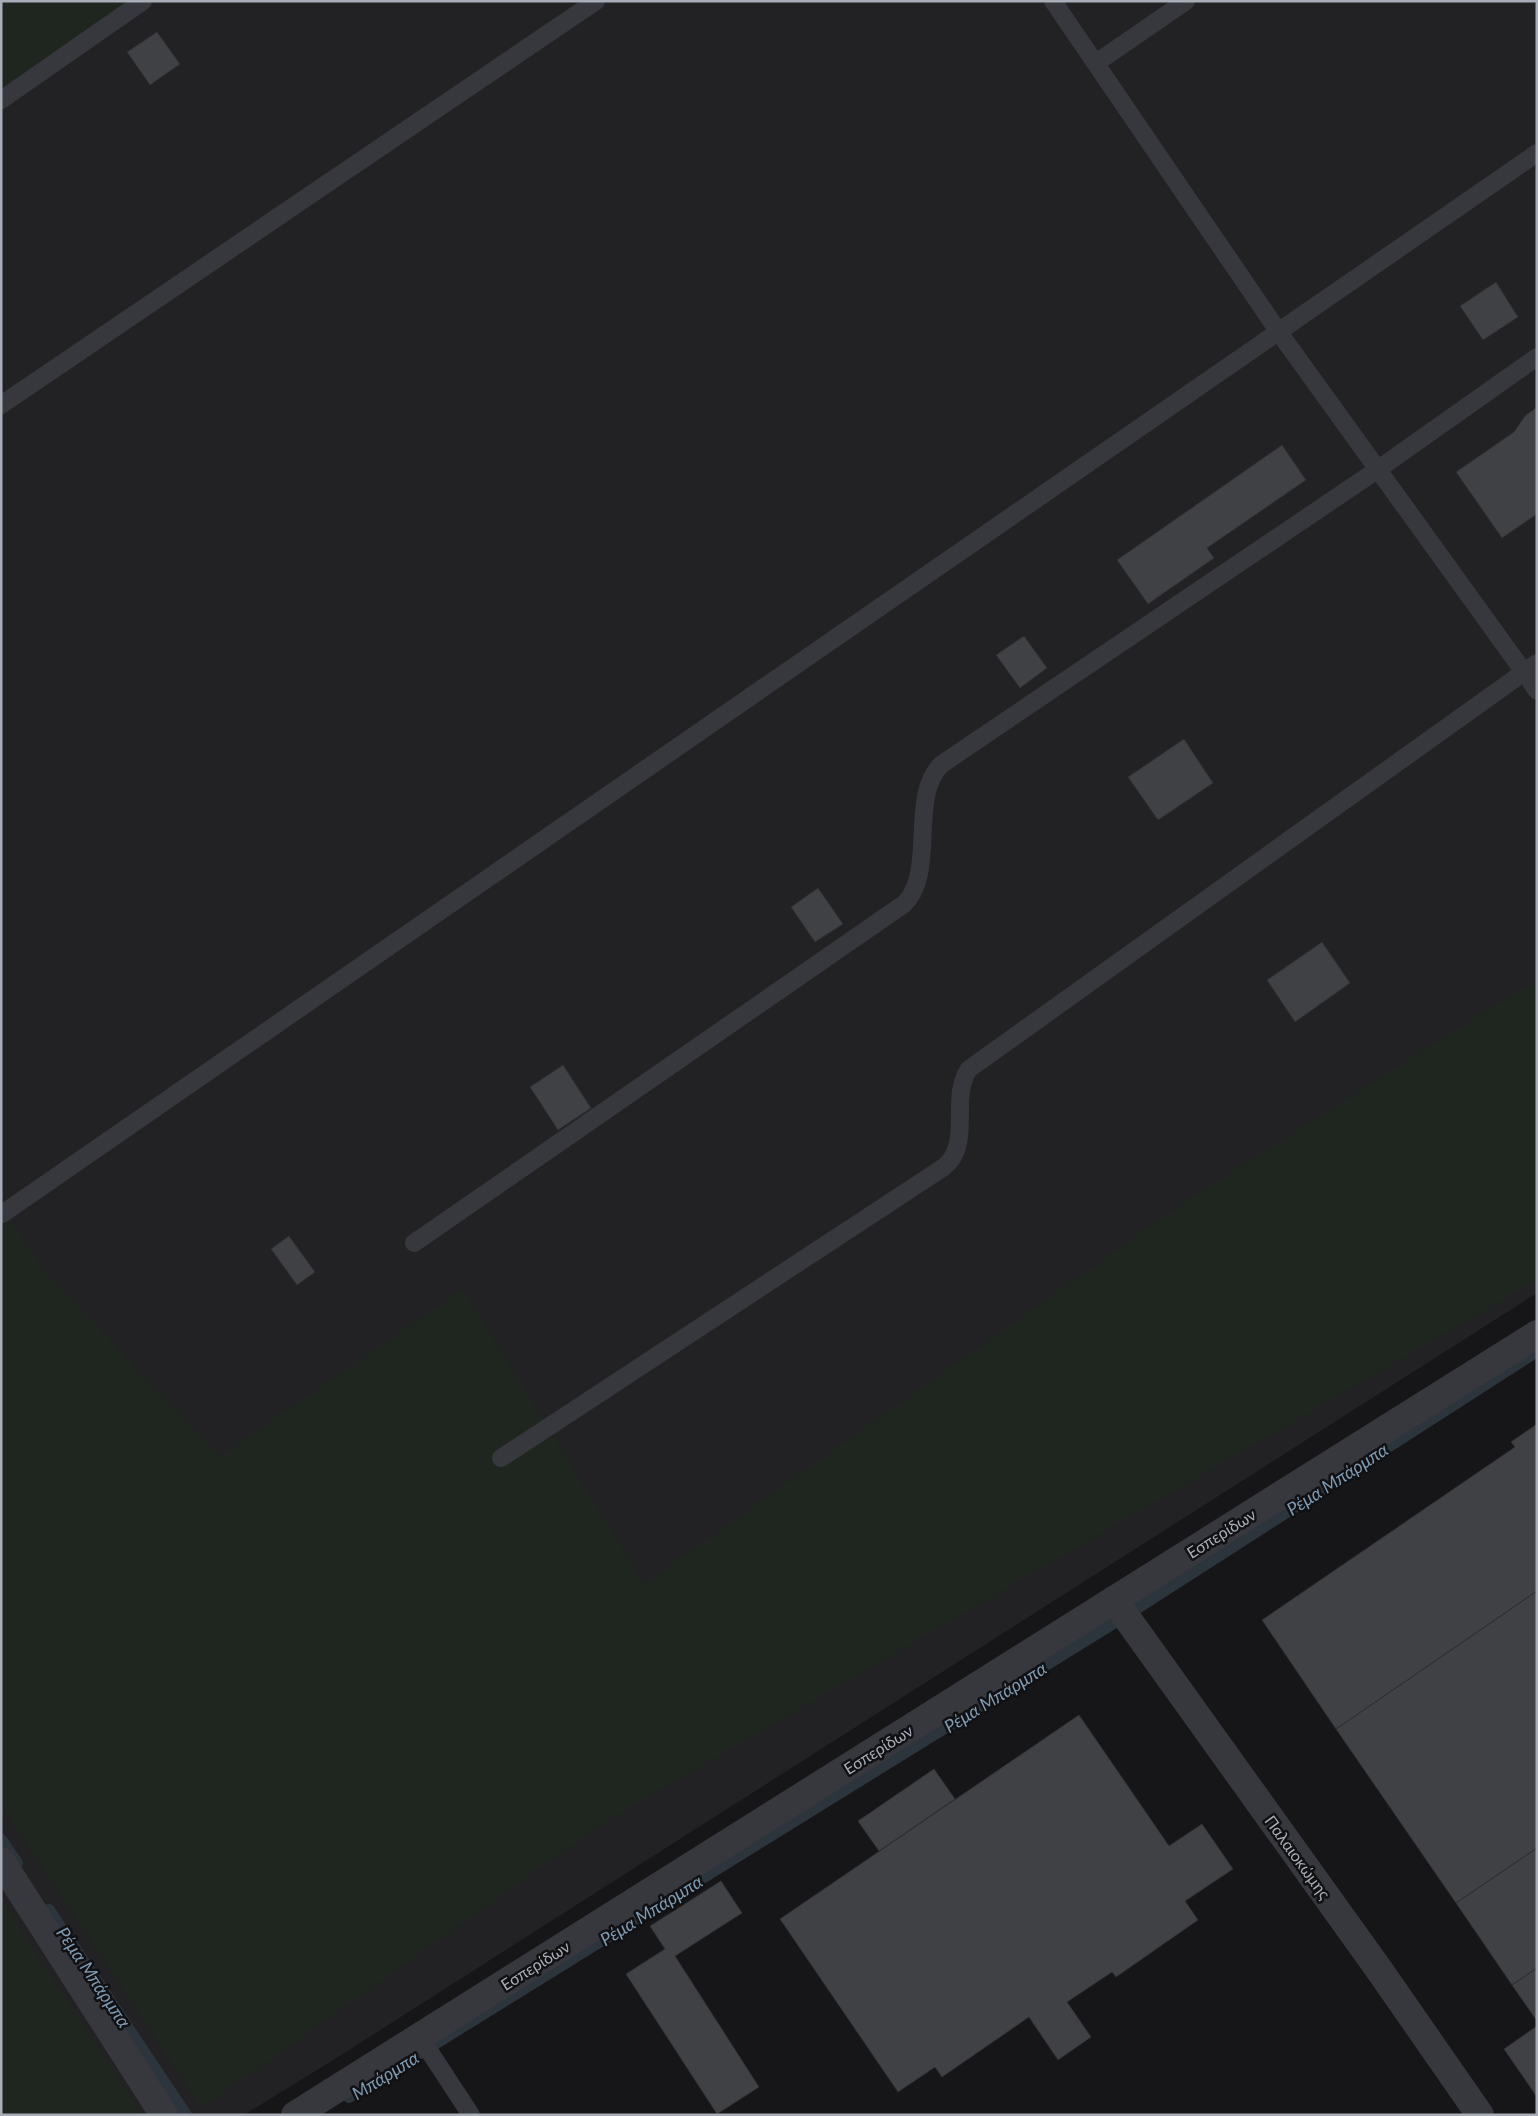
<svg xmlns="http://www.w3.org/2000/svg" width="1538" height="2116" font-family="Lato,sans-serif">
  <style>
    .built { fill: #222225 }
    .green { fill: #1e261f }
    .lines { fill: none; stroke-linecap: round; stroke-linejoin: round }
    .stream { stroke: #2c353c; stroke-width: 12 }
    .building { fill: #404145; stroke: #303034 }
    .service { stroke: #37383d; stroke-width: 18 }
    .minor { stroke: #37383d; stroke-width: 28 }
    .tertiary { stroke: #37383d; stroke-width: 28 }
    .labels { text-anchor: middle; dominant-baseline: central; stroke-width: 5; stroke-linejoin: round; paint-order: stroke }
    .street-label { font-size: 16px; fill: #a8adb8; stroke: #111113 }
    .water-label { font-size: 18px; font-style: italic; fill: #7f9bb3; stroke: #111113 }
  </style>
  <rect width="100%" height="100%" fill="#161618"/>
  <path class="built" d="M1,1H1537V1293L330,2062L244,2115H1Z"/>
  <path class="green" d="M1,1H136L1,95Z
    M1537,979V1280L605,1822L202,2108L1,1804V1205L47,1274L220,1456L463,1289L644,1584L1193,1196Z
    M1,1899L142,2115H1Z"/>
  <g class="lines">
    <path class="stream" d="M1,1840L17,1863
      M49,1910L186,2115
      M349,2097L1125,1616L1537,1351"/>
  </g>
  <path class="building" d="M157,32L180,64L150,85L127,52Z
    M1496,282L1518,317L1483,340L1460,306Z
    M1537,407V514L1502,538L1456,472L1514,432L1525,416Z
    M1282,445L1306,480L1207,548L1214,558L1148,604L1117,560Z
    M1024,636L1047,668L1020,688L996,655Z
    M1184,739L1213,783L1158,820L1128,777Z
    M818,888L843,924L815,942L791,907Z
    M1322,942L1350,983L1295,1022L1267,980Z
    M563,1065L591,1108L558,1130L530,1087Z
    M289,1236L315,1272L297,1285L271,1249Z
    M1537,1424V1591L1336,1729L1262,1620L1515,1447L1511,1442Z
    M1537,1591V1848L1456,1903L1336,1729Z
    M1079,1715L1169,1846L1202,1824L1233,1869L1185,1901L1198,1920L1116,1977L1112,1972L1067,2002L1091,2037L1058,2060L1029,2017L942,2077L935,2067L898,2092L780,1919Z
    M934,1769L955,1799L879,1851L858,1821Z
    M1537,1848V1968L1512,1985L1456,1903Z
    M721,1881L742,1913L675,1956L759,2087L717,2114L626,1974L665,1949L650,1926Z
    M1537,1968V2021L1512,1985Z
    M1537,2026V2097L1504,2049Z"/>
  <g class="lines">
    <path class="service" d="M1096,63L1186,1
      M1,100L143,1
      M1,405L596,1
      M1537,663L1524,672L1537,691
      M2,1214L1537,153
      M414,1243L904,904C937,873 908,795 942,764L1377,470L1537,357
      M501,1458L944,1167C973,1144 949,1098 969,1069L1524,672L1278,331L1053,1
      M420,2037L471,2115"/>
    <path class="minor" d="M1114,1600L1380,1971L1480,2115
      M1,1861L164,2115"/>
    <path class="tertiary" d="M295,2115L1537,1334"/>
  </g>
  <g class="labels">
    <g class="street-label">
      <text transform="translate(1221 1533) rotate(-32)">Εσπερίδων</text>
      <text transform="translate(878 1749) rotate(-32)">Εσπερίδων</text>
      <text transform="translate(1298 1857) rotate(54)">Παλαιοκώμης</text>
      <text transform="translate(535 1965) rotate(-32)">Εσπερίδων</text>
    </g>
    <g class="water-label">
      <text transform="translate(1337 1479) rotate(-33)">Ρέμα Μπάρμπα</text>
      <text transform="translate(995 1697) rotate(-32)">Ρέμα Μπάρμπα</text>
      <text transform="translate(651 1910) rotate(-32)">Ρέμα Μπάρμπα</text>
      <text transform="translate(94 1977) rotate(56)">Ρέμα Μπάρμπα</text>
      <text transform="translate(385 2075) rotate(-32)">Μπάρμπα</text>
    </g>
  </g>
  <rect width="1538" height="2116" fill="none" stroke="#a8adb8" stroke-width="5"/>
</svg>
